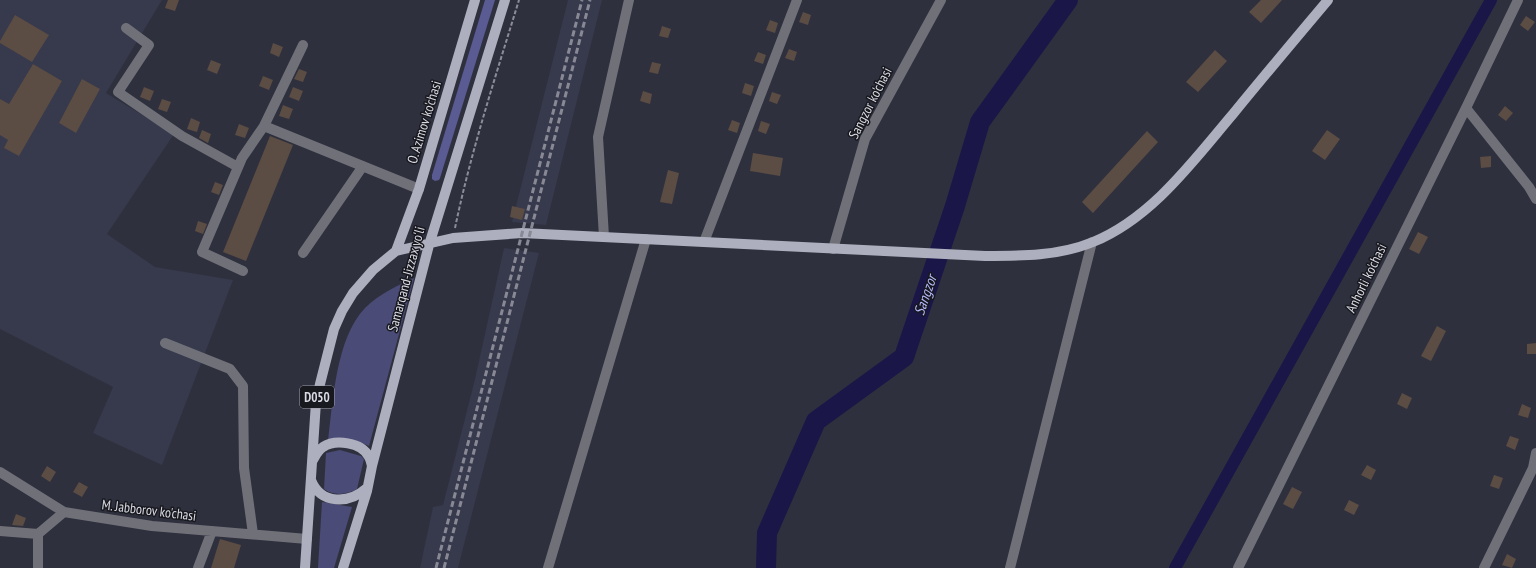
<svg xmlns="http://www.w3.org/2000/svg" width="1536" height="568" font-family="'PT Sans Narrow',sans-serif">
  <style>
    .built { fill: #37394c }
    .green { fill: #4a4b76 }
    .forest { fill: #5a5b93 }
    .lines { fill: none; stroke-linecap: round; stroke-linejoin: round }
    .canal { stroke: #1b1648; stroke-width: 12 }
    .river { stroke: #1b1648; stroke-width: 20 }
    .building { fill: #5b4c44 }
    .path { stroke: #8c8d98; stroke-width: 2; stroke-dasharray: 4 2; stroke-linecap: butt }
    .minor { stroke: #707178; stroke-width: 10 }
    .major { stroke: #aeafbe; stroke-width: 10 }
    .rail { stroke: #888995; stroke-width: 3; stroke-dasharray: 6 3; stroke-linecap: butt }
    .labels { text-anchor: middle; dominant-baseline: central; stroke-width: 3; stroke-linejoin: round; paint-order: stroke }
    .shield { fill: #18191f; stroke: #9fa0a8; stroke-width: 1 }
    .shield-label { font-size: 13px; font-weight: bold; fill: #d9dae3 }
    .street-label { font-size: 14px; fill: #d9dae3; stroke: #18191f }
    .water-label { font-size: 15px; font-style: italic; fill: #b4b8fb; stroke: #18191f }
  </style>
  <rect width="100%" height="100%" fill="#2f303e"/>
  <path class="built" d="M0,0H162L106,93L174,134L107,234L155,267L233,280L162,465L93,433L113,387L0,329Z
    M568,0H602L546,225L512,222Z
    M504,248L539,253L458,568H420L433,507L443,505L475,379Z"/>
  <path class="green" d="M414,278L369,446L354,440L328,441C333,401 336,338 365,308C379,294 397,286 414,278Z
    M340,450L361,456L364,459L357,489C347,495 333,496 324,489L326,453Z
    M322,502L352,507L334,568H318Z"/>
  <path class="forest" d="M485,0H495L440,178L439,180L435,181L432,179V175Z"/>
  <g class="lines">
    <path class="canal" d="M1175,568L1491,0"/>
    <path class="river" d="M766,568L767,533L816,421L904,357L955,206L980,122L1068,0"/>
  </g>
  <path class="building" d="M168,0H179L175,11L165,8Z
    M1261,0H1282L1261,23L1249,12Z
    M803,12L811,15L808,25L799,22Z
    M15,15L49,35L32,62L0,43V41Z
    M1526,16L1535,22L1528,31L1520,25Z
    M770,20L778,23L775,33L766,30Z
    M662,26L671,29L668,38L659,36Z
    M273,43L283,47L279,57L270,53Z
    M789,49L797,52L794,61L785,58Z
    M1215,50L1227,61L1198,92L1186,82Z
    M758,52L766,55L763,64L754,61Z
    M211,60L221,64L217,74L207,70Z
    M652,62L661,64L658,74L649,72Z
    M33,64L62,81L19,156L4,148L8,140L0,135V99L9,104Z
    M299,69L307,72L303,82L294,79Z
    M263,76L273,80L269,90L259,86Z
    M82,79L100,89L76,133L59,123Z
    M745,83L754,86L751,96L742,93Z
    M144,87L154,91L150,101L140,97Z
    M293,87L303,91L299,101L289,97Z
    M643,91L652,94L650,104L640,101Z
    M772,92L781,95L777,104L769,101Z
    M162,99L171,102L167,112L158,109Z
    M283,105L293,109L289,119L279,116Z
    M1505,106L1513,113L1506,121L1498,115Z
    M191,118L200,122L197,132L187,129Z
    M732,120L740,123L737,133L728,130Z
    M761,121L770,124L766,134L758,131Z
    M239,124L249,128L245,138L235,135Z
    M202,130L211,134L208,143L199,138Z
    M1327,130L1340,139L1325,160L1312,151Z
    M1147,131L1158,142L1093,213L1082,202Z
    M270,136L293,145L246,261L223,252Z
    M753,153L783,158L780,176L750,171Z
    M1491,156V167L1481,168L1480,157Z
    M668,170L679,173L672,204L660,202Z
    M215,182L223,185L219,195L211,192Z
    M512,206L525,209L522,220L510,217Z
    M198,221L207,224L203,234L195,231Z
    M1418,232L1428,237L1419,254L1409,249Z
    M1437,326L1446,331L1431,361L1421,356Z
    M1536,343V354H1527V344Z
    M1402,393L1412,398L1407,409L1397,404Z
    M1522,404L1531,408L1528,418L1518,415Z
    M1510,436L1519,439L1515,450L1506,446Z
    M1367,465L1376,470L1371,480L1361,475Z
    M47,466L56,472L50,482L41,476Z
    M1494,475L1503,478L1499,489L1490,486Z
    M79,482L88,487L82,497L73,492Z
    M1292,487L1302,492L1293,509L1283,504Z
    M1349,500L1359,505L1354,515L1344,510Z
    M16,514L26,518L23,526L12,525Z
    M220,539L241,545L234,568H211Z
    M1507,554L1516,559L1512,568L1502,565Z"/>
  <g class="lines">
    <path class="path" d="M455,228C471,151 496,75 519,0"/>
    <path class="minor" d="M126,28L149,45L118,92L182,136L238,167
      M303,45L264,126L419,189
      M1466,108L1529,187L1536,199
      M604,237L598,137L629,0
      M704,242L797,0
      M833,249L865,139L941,0
      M303,253L363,166
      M243,271L202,252L242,158L264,126
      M165,343L230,369L243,386L244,468L253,534
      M1533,468L1536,453
      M0,472L64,512L152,526L307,539
      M0,531L38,534L64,512
      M38,568V534
      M198,568L212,531
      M548,568L646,239
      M1010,568L1092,242
      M1238,568L1466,108L1518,0
      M1484,568L1533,468L1536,467"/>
    <path class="major" d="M396,251L419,189L475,0
      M313,460C316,455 318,450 323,447C335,439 362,442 369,457C371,460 371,463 372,466
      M311,480C321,505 349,504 367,488
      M305,568L316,402L320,384L334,329L342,311L353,293L373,270L396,251L453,238L522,233L985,256C1021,256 1059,256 1093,242C1152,218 1193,161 1233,114C1264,76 1296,38 1328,0
      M343,568L367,491L372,466L429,245L505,0"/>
    <path class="rail" d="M436,568L582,0
      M444,568L590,0"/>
  </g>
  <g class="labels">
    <rect class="shield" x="300" y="386" width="34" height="22" rx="3"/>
    <g class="shield-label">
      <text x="317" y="397">D050</text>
    </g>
    <g class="street-label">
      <text transform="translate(870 103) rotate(-63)">Sangzor ko'chasi</text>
      <text transform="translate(424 122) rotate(-73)">O. Azimov ko'chasi</text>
      <text transform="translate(1366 278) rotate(-64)">Anhorli ko'chasi</text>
      <text transform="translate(406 279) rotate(-75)">Samarqand-Jizzax yo'li</text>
      <text transform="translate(149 510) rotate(7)">M. Jabborov ko'chasi</text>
    </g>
    <g class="water-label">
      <text transform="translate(925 295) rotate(-71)">Sangzor</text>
    </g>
  </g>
</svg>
